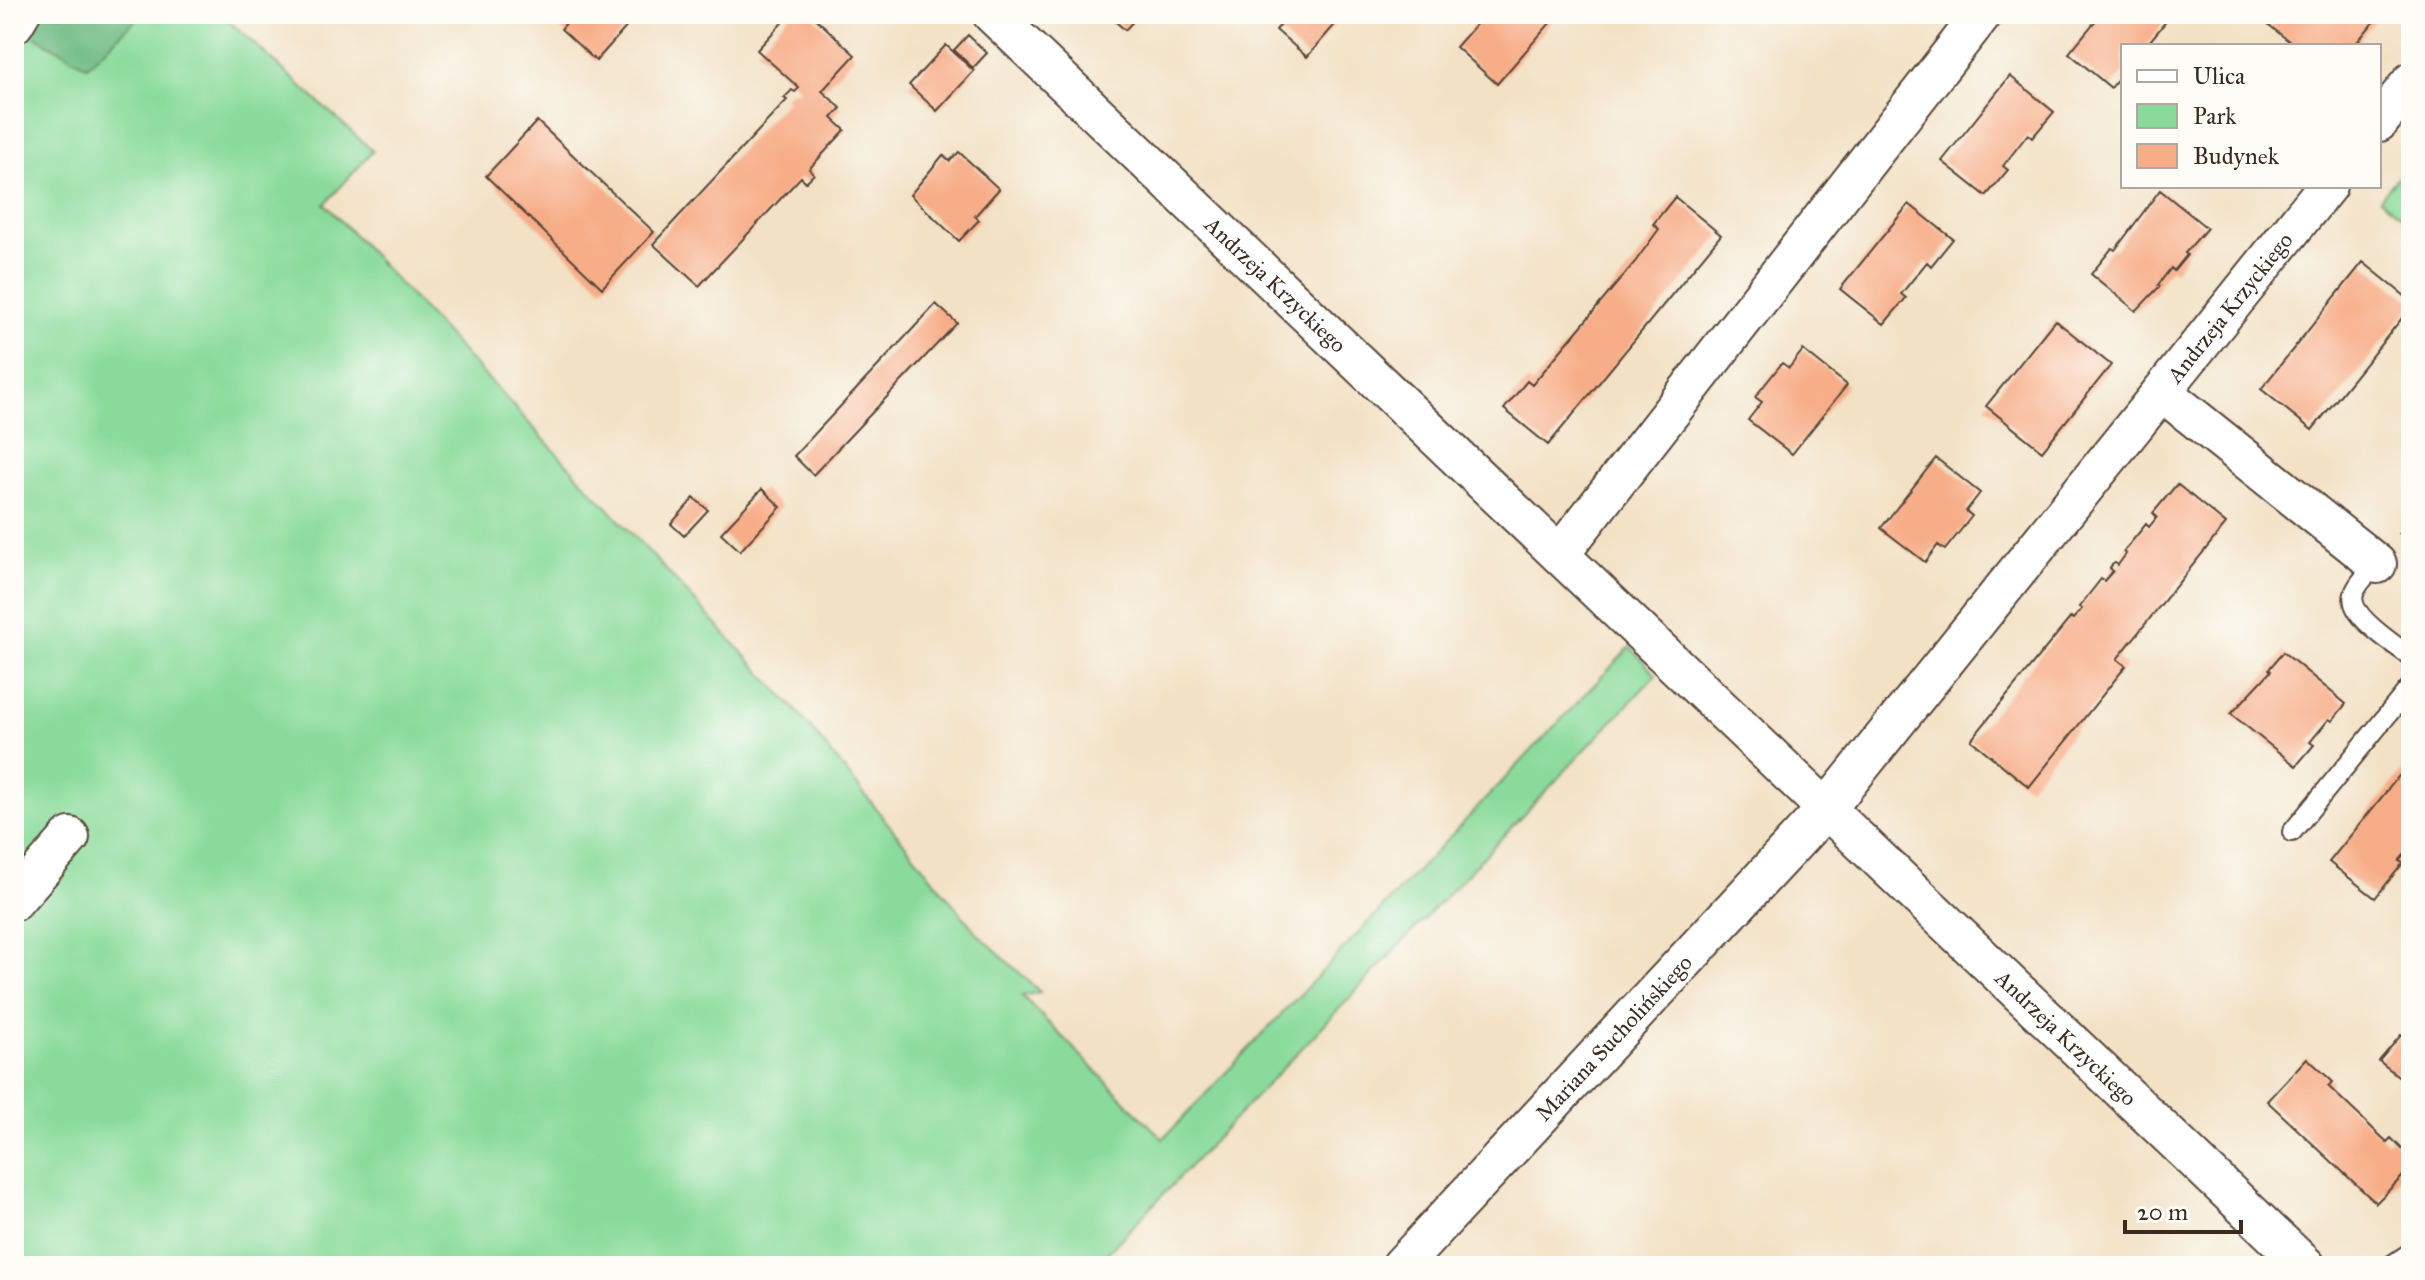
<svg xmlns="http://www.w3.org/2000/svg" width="2425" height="1280" font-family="'IM FELL Great Primer',serif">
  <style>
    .green { fill: #8adb9b; stroke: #62825c; stroke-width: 2 }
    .forest { fill: #6fbb83; stroke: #557250; stroke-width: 2 }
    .building { fill: #f7ad88 }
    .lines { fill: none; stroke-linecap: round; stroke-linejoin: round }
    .service-casing { stroke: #564537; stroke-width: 22 }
    .minor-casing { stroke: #564537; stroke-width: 42 }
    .path { stroke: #564537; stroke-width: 5; stroke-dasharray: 2 6; stroke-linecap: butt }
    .service { stroke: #fff; stroke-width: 18 }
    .minor { stroke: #fff; stroke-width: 38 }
    .labels { text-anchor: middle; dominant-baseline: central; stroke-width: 8; stroke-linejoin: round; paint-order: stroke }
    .street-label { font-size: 22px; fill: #3b2a1e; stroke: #fdfcf7 }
  </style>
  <rect width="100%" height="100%" fill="#fdfcf7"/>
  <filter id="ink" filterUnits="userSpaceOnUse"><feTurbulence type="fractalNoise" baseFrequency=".0125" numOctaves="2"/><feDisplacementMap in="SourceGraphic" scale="16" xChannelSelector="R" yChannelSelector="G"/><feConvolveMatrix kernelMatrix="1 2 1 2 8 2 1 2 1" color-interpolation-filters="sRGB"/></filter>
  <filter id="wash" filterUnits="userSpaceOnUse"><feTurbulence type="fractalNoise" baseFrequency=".006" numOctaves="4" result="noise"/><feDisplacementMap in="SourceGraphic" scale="32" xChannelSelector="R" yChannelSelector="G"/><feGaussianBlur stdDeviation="1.8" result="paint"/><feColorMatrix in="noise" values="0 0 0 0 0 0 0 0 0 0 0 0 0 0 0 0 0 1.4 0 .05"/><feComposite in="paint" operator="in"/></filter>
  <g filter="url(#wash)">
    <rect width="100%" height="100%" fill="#f2e1c5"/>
    <path class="green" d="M142,14H221L373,151L325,204L796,710L976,932L1040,992L1022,996L1163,1139L1630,647L1656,675L1095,1266H14V24L87,66Z
      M2411,160V224L2380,199Z"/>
    <path class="forest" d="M20,14H142L87,66L14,24Z"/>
    <g id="blocks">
      <path class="building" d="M574,14H638L596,61L561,29Z
        M790,14H811L855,55L822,91L841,108L832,118L845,130L809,169L814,174L806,182L801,177L699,286L653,244L787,100L784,98L792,90L795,92L799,88L757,50Z
        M1107,14H1140L1125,30Z
        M1290,14H1344L1307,57L1276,30Z
        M1485,14H1558L1497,84L1456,47Z
        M2101,14H2172L2146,46H2123V73L2111,88L2069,53Z
        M2262,14H2380L2354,46H2295L2259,17Z
        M968,35L987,53L973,68L954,50Z
        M946,45L974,71L937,111L909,85Z
        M2010,76L2054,112L2032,138L2028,134L2003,166L2008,170L1986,196L1942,161Z
        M537,121L654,232L602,288L486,176Z
        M959,152L999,189L975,216L979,220L959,241L910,195L943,155L950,161Z
        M2160,190L2207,228L2185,253L2187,255L2174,271L2171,268L2158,285L2160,286L2136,311L2091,274L2112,248L2115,250Z
        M1675,197L1721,235L1548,445L1504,409L1527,381L1532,385L1635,262L1659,229L1653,224Z
        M1909,204L1953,239L1931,266L1927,262L1901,294L1906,298L1884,324L1840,289Z
        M2363,262L2411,301V307L2312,430L2261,389Z
        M936,304L957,323L813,475L794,456Z
        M2055,320L2111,365L2042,451L1986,406Z
        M1803,350L1847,385L1792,454L1748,420L1762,402L1755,397L1782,363L1789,368Z
        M1936,458L1980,493L1966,511L1972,516L1945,550L1938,545L1925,562L1881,528Z
        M2177,484L2226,524L2117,659L2126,666L2029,787L1971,740L2071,617L2073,619L2082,609L2079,607L2101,579L2104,581L2113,571L2110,568L2112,565L2115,563L2118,565L2126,554L2123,552L2146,524L2149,527L2157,517L2153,513Z
        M762,489L781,507L740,551L721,533Z
        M694,498L708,510L684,536L671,524Z
        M2283,652L2346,704L2332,721L2329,719L2310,742L2314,745L2296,766L2231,714L2271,671L2269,669Z
        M2411,761V847L2399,861L2403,863L2375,898L2329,862Z
        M2411,1034V1086L2379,1061L2401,1035L2407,1040Z
        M2307,1058L2333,1082L2328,1086L2387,1142L2391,1138L2411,1158V1168L2376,1203L2267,1101Z"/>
    </g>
  </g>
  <g filter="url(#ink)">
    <use href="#blocks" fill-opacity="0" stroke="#564537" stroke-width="2"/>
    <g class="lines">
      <g class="service-casing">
        <path id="service" d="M2377,564C2369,573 2357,583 2354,594C2347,616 2396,645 2411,657
          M2292,832L2411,686
          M2390,1266L2411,1252"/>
      </g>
      <g class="minor-casing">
        <g id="minor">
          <path id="s1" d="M992,14L2306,1266"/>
          <path d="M14,24L20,14"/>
          <path d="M2379,122L2411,82"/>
          <path d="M2162,392L2377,564"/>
          <path d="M1560,554L1982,14"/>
          <path d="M14,901L70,837"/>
          <path id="s2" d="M1401,1266L1827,808L2327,186"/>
        </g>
      </g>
      <path class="path" d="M2400,535L2411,521"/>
      <use href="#service" class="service"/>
      <use href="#minor" class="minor"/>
    </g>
  </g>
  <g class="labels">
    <g class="street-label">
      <text stroke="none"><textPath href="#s1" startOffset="392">Andrzeja Krzyckiego</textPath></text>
      <text stroke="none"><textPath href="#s2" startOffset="1268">Andrzeja Krzyckiego</textPath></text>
      <text stroke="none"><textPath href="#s2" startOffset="312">Mariana Sucholińskiego</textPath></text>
      <text stroke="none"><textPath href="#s1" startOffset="1484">Andrzeja Krzyckiego</textPath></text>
    </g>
  </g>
  <rect width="2425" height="1280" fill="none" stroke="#fdfcf7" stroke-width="48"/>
  <rect x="2121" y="44" width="260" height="144" fill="#fdfcf7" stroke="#afa8a0" stroke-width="2"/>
  <rect x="2137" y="70" width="40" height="12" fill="#ffffff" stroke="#afa8a0" stroke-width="2"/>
  <text x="2193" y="84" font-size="24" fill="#3b2a1e">Ulica</text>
  <rect x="2137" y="104" width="40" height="24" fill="#8adb9b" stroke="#afa8a0" stroke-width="2"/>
  <text x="2193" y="124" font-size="24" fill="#3b2a1e">Park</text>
  <rect x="2137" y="144" width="40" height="24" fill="#f7ad88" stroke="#afa8a0" stroke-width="2"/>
  <text x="2193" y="164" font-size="24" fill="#3b2a1e">Budynek</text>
  <path d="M2125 1220v12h116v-12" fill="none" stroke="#3b2a1e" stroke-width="4"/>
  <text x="2137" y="1220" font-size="24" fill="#3b2a1e" stroke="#fdfcf7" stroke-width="6" paint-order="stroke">20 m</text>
</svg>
